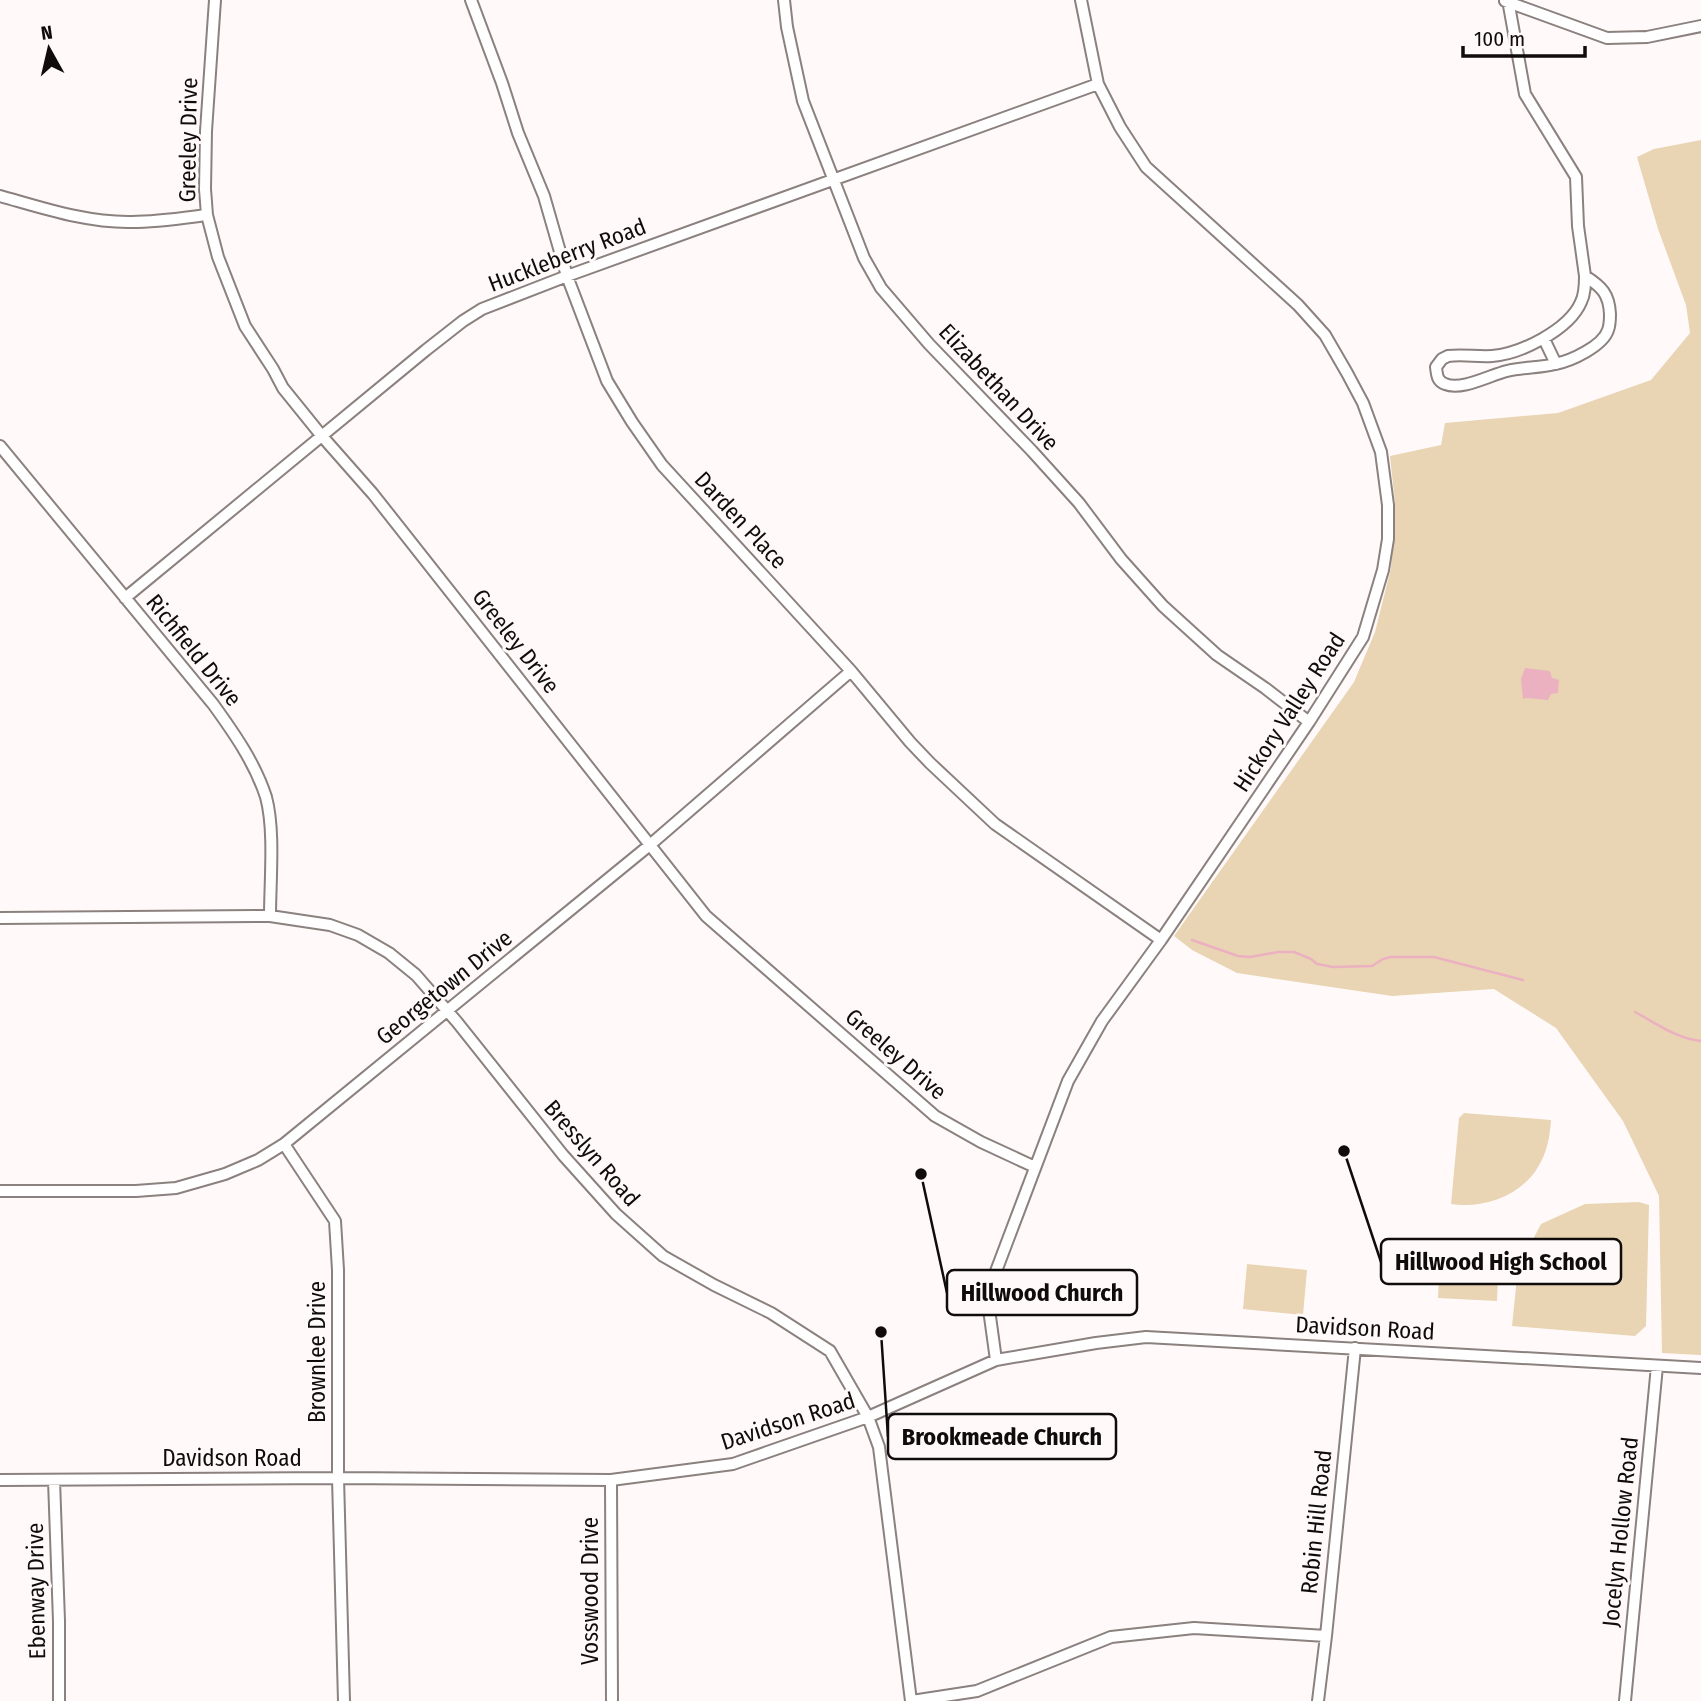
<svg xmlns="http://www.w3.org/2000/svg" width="1701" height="1701" font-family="'Fira Sans Condensed',sans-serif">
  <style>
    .green { fill: #e9d4b4 }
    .water { fill: #ebb1c1 }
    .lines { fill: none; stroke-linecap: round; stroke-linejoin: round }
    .stream { stroke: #ebb1c1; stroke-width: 2.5 }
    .minor-casing { stroke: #8b817e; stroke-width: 14 }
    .minor { stroke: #fff; stroke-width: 10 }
    .labels { text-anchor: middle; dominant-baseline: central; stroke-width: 6; stroke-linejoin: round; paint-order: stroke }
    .street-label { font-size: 23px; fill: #0f0c0b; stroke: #fffaf9 }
    .leader { fill: none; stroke: #0f0c0b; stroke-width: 2.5 }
    .callout-dot { fill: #0f0c0b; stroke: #fffaf9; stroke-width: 2.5 }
    .callout { fill: #fffaf9; stroke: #0f0c0b; stroke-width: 2.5 }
    .callout-label { font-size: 24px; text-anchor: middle; font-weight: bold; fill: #0f0c0b }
  </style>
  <rect width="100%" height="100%" fill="#fffaf9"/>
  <path class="green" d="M1701,140V1355L1662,1353L1659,1196L1623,1121L1556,1028L1494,989L1392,996L1237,973L1192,950L1174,936L1354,682L1375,632L1391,568L1395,503L1390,456L1441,445L1445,423L1558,413L1651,380L1690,333L1686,305L1658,229L1637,157L1654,149Z
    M1464,1113L1551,1120C1550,1136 1547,1153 1538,1167C1521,1196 1483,1209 1451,1204L1459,1118Z
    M1639,1202L1649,1205L1646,1326L1635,1336L1512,1326L1518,1268L1541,1224L1585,1204Z
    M1440,1252L1499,1255L1497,1301L1438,1298Z
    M1247,1264L1307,1270L1303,1315L1243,1309Z"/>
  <path class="water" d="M1525,668L1550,671L1552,678L1559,680L1558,693L1551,694L1548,700L1526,698L1523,699L1521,679Z"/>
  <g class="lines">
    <path class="stream" d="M1192,940L1238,956L1250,957L1278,952H1294L1311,959L1317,964L1333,967L1372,966L1383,959L1391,957H1434L1523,980
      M1635,1012C1656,1023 1677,1039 1701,1041"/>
    <g class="minor-casing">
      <path id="minor" d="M215,0L206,131L205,189L207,215L218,257L245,326L273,369L283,388L321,435L373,494L706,916L935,1116L981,1142L1035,1167
        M471,0L502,83L518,133L544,196L567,276L607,381L632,422L662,465L851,671L910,742L930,763L995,824L1161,940
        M784,0L787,27L803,101L864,258L881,288L929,344L1032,451L1079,503L1121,559L1163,606L1217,655L1265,688L1309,722
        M1508,0L1525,94L1576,177L1578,226L1585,276
        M1505,1L1607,38L1647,37L1701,26
        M0,196C43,208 87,223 132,222C157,222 183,218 207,215
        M1585,276C1602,287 1609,294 1610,314C1610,319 1610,325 1608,330C1603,346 1571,361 1555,364C1540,368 1523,367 1507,371C1490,375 1462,391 1445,384C1437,381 1437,375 1436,367L1442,359L1448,356C1463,354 1477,357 1492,356C1520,354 1569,330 1581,302C1585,294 1585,285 1585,276Z
        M1544,339L1556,364
        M0,446L213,704C234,733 255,763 266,797C275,830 270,881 270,916
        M125,598L426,350L463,321L482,309L567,276L1098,84
        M0,918L270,916L330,925L358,935L389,953L416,975L457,1022L563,1155L616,1214L663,1256L714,1285L771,1313L830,1351L868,1417L879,1447L911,1701
        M284,1144L335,1221L338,1270V1478L344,1701
        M0,1191H136L176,1188L225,1174L258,1160L284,1144L651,844L851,671
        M996,1360L987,1295L1068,1081L1102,1021L1161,940L1309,722L1363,637L1383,570L1388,539V505L1381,452L1363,403L1347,373L1325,335L1298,305L1146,167L1120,127L1098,84L1081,0
        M0,1480L338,1478L611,1480L733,1464L868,1417L996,1360L1096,1343L1146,1337L1701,1368
        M54,1480L59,1621V1701
        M611,1480L612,1701
        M912,1701L977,1691L1111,1637L1194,1628L1326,1636
        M1318,1701L1326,1636L1355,1348
        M1625,1701L1657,1366"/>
    </g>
    <use href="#minor" class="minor"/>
  </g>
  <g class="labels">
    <g class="street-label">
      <text transform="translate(188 140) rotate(-89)">Greeley Drive</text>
      <text transform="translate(567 255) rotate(-21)">Huckleberry Road</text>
      <text transform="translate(999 387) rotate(47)">Elizabethan Drive</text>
      <text transform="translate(741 520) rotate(47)">Darden Place</text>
      <text transform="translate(516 641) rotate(52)">Greeley Drive</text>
      <text transform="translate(194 650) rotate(51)">Richfield Drive</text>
      <text transform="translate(1289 712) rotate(-57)">Hickory Valley Road</text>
      <text transform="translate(444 987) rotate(-39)">Georgetown Drive</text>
      <text transform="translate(896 1054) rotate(41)">Greeley Drive</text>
      <text transform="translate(592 1153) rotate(49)">Bresslyn Road</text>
      <text transform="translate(1365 1328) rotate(3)">Davidson Road</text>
      <text transform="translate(317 1352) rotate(-90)">Brownlee Drive</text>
      <text transform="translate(788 1421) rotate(-18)">Davidson Road</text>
      <text x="232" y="1458">Davidson Road</text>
      <text transform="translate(1316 1522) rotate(-84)">Robin Hill Road</text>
      <text transform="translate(1620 1532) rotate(-84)">Jocelyn Hollow Road</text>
      <text transform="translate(36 1591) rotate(-91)">Ebenway Drive</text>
      <text transform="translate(590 1591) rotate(-90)">Vosswood Drive</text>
    </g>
  </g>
  <path class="leader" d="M1344 1151L1381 1262M921 1174L947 1293M881 1332L888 1437"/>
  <g class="callout-dot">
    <circle cx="1344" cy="1151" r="7"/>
    <circle cx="921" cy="1174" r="7"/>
    <circle cx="881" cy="1332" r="7"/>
  </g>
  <g class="callout">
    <rect x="1381" y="1239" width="240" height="45" rx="7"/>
    <rect x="947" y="1270" width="190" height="45" rx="7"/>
    <rect x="888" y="1414" width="228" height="45" rx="7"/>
  </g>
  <g class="callout-label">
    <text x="1501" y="1270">Hillwood High School</text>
    <text x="1042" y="1301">Hillwood Church</text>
    <text x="1002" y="1445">Brookmeade Church</text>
  </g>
  <g transform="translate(49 49) rotate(352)" stroke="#fffaf9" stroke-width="5" paint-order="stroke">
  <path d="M0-5L12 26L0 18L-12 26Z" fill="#0f0c0b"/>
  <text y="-10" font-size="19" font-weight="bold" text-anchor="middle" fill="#0f0c0b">N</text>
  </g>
  <path d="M1463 46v10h122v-10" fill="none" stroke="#0f0c0b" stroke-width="3.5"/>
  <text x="1474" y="46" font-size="21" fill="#0f0c0b" stroke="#fffaf9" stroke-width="5" paint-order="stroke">100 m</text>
</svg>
